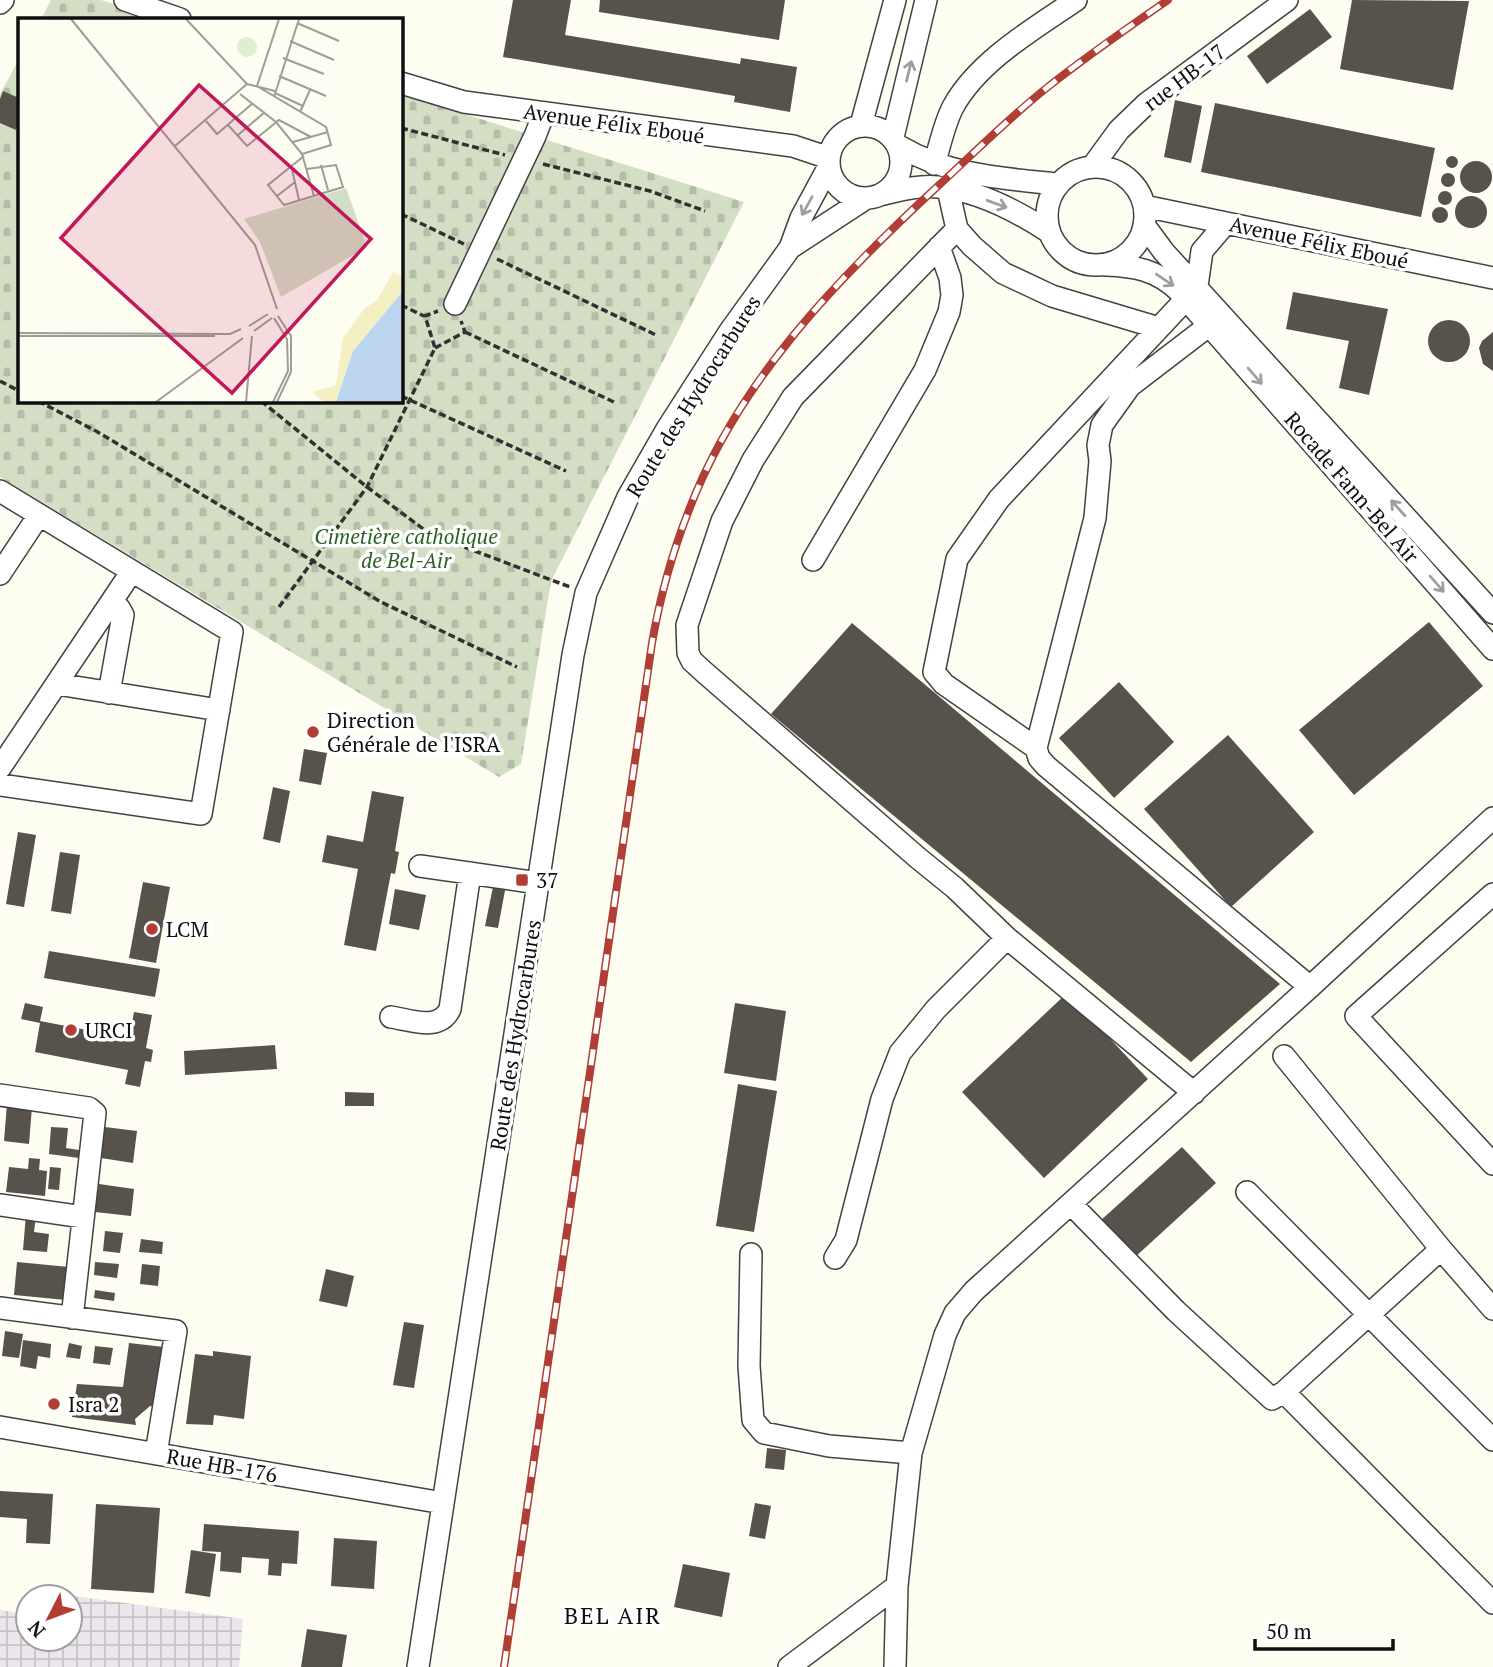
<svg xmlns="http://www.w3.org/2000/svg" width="1493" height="1667" font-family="'PT Serif',serif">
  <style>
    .industrial { fill: url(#industrial-grid) }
    .cemetery { fill: url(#cemetery-stones) }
    .building { fill: #57524c }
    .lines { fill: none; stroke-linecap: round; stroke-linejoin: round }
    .minor-casing { stroke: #424242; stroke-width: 24 }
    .path { stroke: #313131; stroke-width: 3.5; stroke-dasharray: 7 3.5; stroke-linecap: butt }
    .minor { stroke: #fff; stroke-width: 21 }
    .rail-casing { stroke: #b13e35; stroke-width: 8 }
    .rail { stroke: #fff; stroke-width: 5; stroke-dasharray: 16; stroke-linecap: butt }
    .oneway { stroke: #9f9f9f }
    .poi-dot { fill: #b13e35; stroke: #fff; stroke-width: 2.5 }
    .labels { text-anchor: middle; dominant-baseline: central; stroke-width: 7; stroke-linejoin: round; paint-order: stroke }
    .street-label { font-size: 21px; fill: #0f0f0f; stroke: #fff }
    .park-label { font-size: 21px; font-style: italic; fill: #2b6126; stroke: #fff }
    .poi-label { font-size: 21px; fill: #0f0f0f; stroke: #fff; text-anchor: start }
    .neighbourhood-label { font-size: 23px; letter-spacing: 2px; fill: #0f0f0f; stroke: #fff }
    .inset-road { fill: none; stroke: #9e9e97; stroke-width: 2 }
    .view { fill: #c2185b; fill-opacity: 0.15; stroke: #c2185b; stroke-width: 3.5 }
    .inset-edge { fill: none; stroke: #0f0f0f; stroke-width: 3.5 }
  </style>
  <defs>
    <pattern id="industrial-grid" width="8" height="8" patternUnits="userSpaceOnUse" patternTransform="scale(1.75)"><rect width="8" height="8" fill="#ece5ec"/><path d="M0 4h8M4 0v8" fill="none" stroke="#c9c3c9"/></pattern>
    <pattern id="cemetery-stones" width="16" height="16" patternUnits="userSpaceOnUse" patternTransform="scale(1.75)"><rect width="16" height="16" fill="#d3dec5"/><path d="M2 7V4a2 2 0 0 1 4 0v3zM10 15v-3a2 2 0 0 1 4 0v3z" fill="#b4bda8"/></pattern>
  </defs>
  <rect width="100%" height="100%" fill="#fefdf2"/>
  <path class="industrial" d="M74,1596L243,1619L239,1667H0V1610L28,1614V1639H70V1603Z"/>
  <path class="cemetery" d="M51,0H101L163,19H41Z
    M19,59V401H401V94L744,202L551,581L521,764L499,777L0,477V94Z"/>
  <path class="building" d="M513,0H571L565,35L740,64L741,58L797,67L790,112L734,102L735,96L503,57Z
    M600,0H785L779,40L599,12Z
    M1352,0L1469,1L1453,90L1340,69Z
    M1310,9L1332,37L1267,84L1247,56Z
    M3,91L19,98V123L16,130L0,123V99Z
    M1175,100L1202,106L1191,163L1164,157Z
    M1215,103L1435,148L1421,217L1201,172Z
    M1446 162a6 6 0 1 1 12 0a6 6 0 1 1-12 0Z
    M1460 177a16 16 0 1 1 32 0a16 16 0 1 1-32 0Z
    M1441 180a7 7 0 1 1 14 0a7 7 0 1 1-14 0Z
    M1438 198a7 7 0 1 1 14 0a7 7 0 1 1-14 0Z
    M1455 212a16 16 0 1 1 32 0a16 16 0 1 1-32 0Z
    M1432 215a8 8 0 1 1 16 0a8 8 0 1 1-16 0Z
    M1293,292L1388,309L1369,395L1339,388L1349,341L1286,329Z
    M1428 341a21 21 0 1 1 42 0a21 21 0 1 1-42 0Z
    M1493,332V371L1483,364L1479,348L1482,341Z
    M1429,622L1483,686L1354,795L1299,730Z
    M852,623L1280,984L1191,1062L771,714Z
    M1119,682L1174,742L1114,798L1059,738Z
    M1228,735L1314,832L1231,907L1144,809Z
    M304,749L327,753L321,785L299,781Z
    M273,787L290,791L280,843L263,839Z
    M372,791L404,797L395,851L399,852L395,874L391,873L376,951L344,945L358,869L322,862L327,835L363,842Z
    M18,832L36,835L24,907L6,904Z
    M60,852L80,855L71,914L51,911Z
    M143,882L170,887L156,963L129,958Z
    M494,882L506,885L498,928L485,926Z
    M395,889L426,895L419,930L389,924Z
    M49,951L160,969L155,997L44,978Z
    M1067,993L1148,1079L1044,1178L962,1092Z
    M25,1003L43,1007L40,1021L129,1038L134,1012L152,1015L146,1048L153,1050L151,1062L145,1061L140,1087L125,1084L128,1070L35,1052L40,1023L21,1019Z
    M735,1003L786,1011L776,1081L724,1073Z
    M275,1045L277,1069L185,1075L184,1051Z
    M738,1084L777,1091L754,1232L716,1226Z
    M345,1092L374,1093V1106H345Z
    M7,1104L32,1107L29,1144L4,1141Z
    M51,1127L68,1128L66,1148L79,1150V1158L49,1154Z
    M105,1127L137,1131L133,1163L101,1158Z
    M1182,1147L1216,1183L1134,1258L1100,1221Z
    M29,1158L40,1159L39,1170L47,1171L45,1196L6,1192L9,1167L28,1169Z
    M50,1167L61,1168L59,1190L48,1189Z
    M99,1184L134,1189L131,1216L95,1212Z
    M26,1214L36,1215L34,1232L49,1234L47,1252L23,1250Z
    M105,1231L123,1233L120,1253L103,1251Z
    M141,1239L163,1242L162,1254L139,1252Z
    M17,1262L69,1267L66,1300L14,1295Z
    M95,1262L119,1264L117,1278L94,1275Z
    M142,1264L160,1266L158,1286L140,1284Z
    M326,1269L354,1276L347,1307L319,1301Z
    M95,1290L115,1293L114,1301L94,1298Z
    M404,1322L424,1325L414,1388L393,1385Z
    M5,1331L23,1334L19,1358L2,1356Z
    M23,1340L51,1344L50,1358L38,1356L36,1369L20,1366Z
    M69,1343L82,1346L80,1359L66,1357Z
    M129,1343L164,1347L158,1407L150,1406L135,1419L136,1425L72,1417L77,1384L123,1387Z
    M95,1346L113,1348L110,1365L93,1363Z
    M213,1351L251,1356L244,1419L214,1415L213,1425L186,1424L195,1354L213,1356Z
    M767,1448L786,1450L784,1470L765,1468Z
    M0,1491L53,1494L50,1544L26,1543L27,1519L0,1517Z
    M755,1503L771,1506L765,1539L749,1536Z
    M96,1504L160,1508L154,1593L91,1589Z
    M204,1524L299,1531L297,1564L282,1563L281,1576L268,1575L269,1559L242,1557L241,1573L220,1571L221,1552L202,1551Z
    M334,1538L377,1541L374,1589L331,1586Z
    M191,1550L216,1554L210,1597L185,1593Z
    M683,1564L730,1573L722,1617L674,1607Z
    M307,1629L347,1635L342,1667H301Z"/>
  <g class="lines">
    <g class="minor-casing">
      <path id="minor" d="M125,0L180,19
        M0,3L3,0
        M401,83L464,102L793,146L829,158
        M861,125L895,0
        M829 162a36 36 0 1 1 72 0a36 36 0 1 1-72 0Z
        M893,137L926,0
        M899,146C950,176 1000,178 1057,184
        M934,164C940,146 944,124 953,107C978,61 1035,28 1076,0
        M1047 216a49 49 0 1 1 98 0a49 49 0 1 1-98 0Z
        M1092,167L1119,130L1146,104L1287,0
        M948,189L957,229L972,246L1003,273L1052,296L1159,328
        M884,194C901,190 920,185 938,187C977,190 1017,211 1049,232
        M1144,206L1493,278
        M1144,225L1164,252L1493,613
        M957,229L793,397L753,460L722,521L687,625L688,653L692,661L704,672L918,858L955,888L1007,938L1194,1093
        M790,248L865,199
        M1106,265C1135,266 1157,270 1179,291L1493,649
        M1197,286L1202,251L1226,223
        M455,304L535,136L544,113
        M1211,324L1130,386L1102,425L1098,445L1100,461L1095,518L1036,748L1039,758L1046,766L1310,987
        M0,491L232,632L201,814L0,785
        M813,560L925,370L949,312L952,295L950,278L939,247
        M0,574L39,515
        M57,684L219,710
        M109,693L123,615L119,608L111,603
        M1036,748L944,684L934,672L957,559L999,499L1187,298
        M0,768L132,571
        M420,866L538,883
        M1493,894L1356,1016L1493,1164
        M391,1017C411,1020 439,1032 450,1009L470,873
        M1284,1056L1441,1249L1493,1309
        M0,1095L89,1108L95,1113L72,1318
        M1247,1192L1493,1440
        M1071,1204L1176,1311L1272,1399L1284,1392L1441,1249
        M0,1205L83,1217
        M751,1254L749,1366L753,1420L764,1433L829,1446L911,1453
        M835,1258L846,1240L882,1099L900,1053L936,1009L1007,938
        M0,1308L176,1331L156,1454
        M1284,1392L1493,1603
        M0,1427L443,1503
        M418,1667L573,655L586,593L628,497L667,429L730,331L790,248L801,218L829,166
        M789,1667L897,1586
        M895,1667L897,1586L911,1453L945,1335L955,1313L974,1291L1310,987L1493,818"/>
    </g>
    <path class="path" d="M401,128L505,155
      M543,164L650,191L705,211
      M401,214L464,244
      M497,259L656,335
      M401,305L424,316
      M465,332L616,403
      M435,348L465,332L461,321
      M0,381L19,391
      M401,396L566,471
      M38,401L96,431L381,602L517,667
      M261,401L367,487L430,534L570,587
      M279,607L367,487L435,348L425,316L438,311"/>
    <use href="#minor" class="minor"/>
    <g class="rail-casing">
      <path id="rail" d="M504,1667L652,643C660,597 672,553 689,510C738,381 838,278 938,186C973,154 1007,120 1044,90C1084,58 1126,29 1168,0"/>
    </g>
    <use href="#rail" class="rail"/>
  </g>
  <defs><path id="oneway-shaft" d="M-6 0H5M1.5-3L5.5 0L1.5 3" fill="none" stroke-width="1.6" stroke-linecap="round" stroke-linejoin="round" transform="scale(1.75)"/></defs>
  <g class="oneway">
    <use href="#oneway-shaft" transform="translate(909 71) rotate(-76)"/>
    <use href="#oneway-shaft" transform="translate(997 204) rotate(20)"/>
    <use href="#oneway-shaft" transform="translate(807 206) rotate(119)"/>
    <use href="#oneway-shaft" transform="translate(1165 280) rotate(34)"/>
    <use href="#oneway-shaft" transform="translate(1255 376) rotate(49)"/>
    <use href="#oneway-shaft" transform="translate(1398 508) rotate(-132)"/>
    <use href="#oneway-shaft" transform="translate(1437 584) rotate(49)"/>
  </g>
  <g class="poi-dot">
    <circle cx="313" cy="732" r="7"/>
    <rect x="515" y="873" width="14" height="14" rx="3.5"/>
    <circle cx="152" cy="929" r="7"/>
    <circle cx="71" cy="1030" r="7"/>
    <circle cx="54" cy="1404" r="7"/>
  </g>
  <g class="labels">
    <g class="street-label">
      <text transform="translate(1184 77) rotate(-37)">rue HB-17</text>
      <text transform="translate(614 123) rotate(8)">Avenue Félix Eboué</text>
      <text transform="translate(1319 242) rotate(12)">Avenue Félix Eboué</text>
      <text transform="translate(693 396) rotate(-58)">Route des Hydrocarbures</text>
      <text transform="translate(1352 487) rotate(49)">Rocade Fann-Bel Air</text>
      <text transform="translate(515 1035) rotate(-81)">Route des Hydrocarbures</text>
      <text transform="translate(222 1465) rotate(10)">Rue HB-176</text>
    </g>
    <g class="park-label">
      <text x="406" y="536">Cimetière catholique<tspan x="406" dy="24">de Bel-Air</tspan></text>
    </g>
    <g class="poi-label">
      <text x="327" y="720">Direction<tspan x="327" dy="24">Générale de l'ISRA</tspan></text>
      <text x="536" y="880">37</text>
      <text x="166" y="929">LCM</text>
      <text x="85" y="1030">URCI</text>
      <text x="68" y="1404">Isra 2</text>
    </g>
    <g class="neighbourhood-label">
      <text x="613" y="1615">BEL AIR</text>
    </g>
  </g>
  <g transform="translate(18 18)">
    <rect width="385" height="385" fill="#fefdf2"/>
    <path d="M375,254L385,259V273L335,333L318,384H306L294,374L318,367L325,320L346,291L359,282Z" fill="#f5f0c3"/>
    <path d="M328,170L349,229L263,279L242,224L226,201Z" fill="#d3dec5"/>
    <path d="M219 29a10 10 0 1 1 20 0a10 10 0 1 1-20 0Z" fill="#e0edd0"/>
    <path d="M385,273V384H318L335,333Z" fill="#bcd6f0"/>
    <path class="inset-road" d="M53,1L237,227L259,291M168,1L229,66M261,1L239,68L308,109L313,127L284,136M279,5L321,23M272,23L316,42M265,40L306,56M261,58L308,78M229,66L257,73M257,75L285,88M222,76L258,104L284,136L296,178M256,79L281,1M282,94L292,72M188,103L199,116L235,85M210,107L229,128L261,102L293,119M220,117L247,94M275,124L310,114M157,128L229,66M286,138L250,167L266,187L325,169L318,147L289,151M273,147L281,182M303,147L310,172M259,178L277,164M231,308L250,296M236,313L254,300M0,315L212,316L223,311M0,318H197M138,384L225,320M228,384L234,318M255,384L270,353L269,321L256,300M259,384L273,354V318L260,298"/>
    <path class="view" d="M181,67L353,221L214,375L43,220Z"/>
    <rect width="385" height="385" class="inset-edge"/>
  </g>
  <g transform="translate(49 1618) rotate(228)"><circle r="33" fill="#ffffff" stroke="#9f9f9f" stroke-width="2"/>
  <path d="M0-5L12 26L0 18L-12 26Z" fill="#b13e35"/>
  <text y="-10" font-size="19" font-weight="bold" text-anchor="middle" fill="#0f0f0f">N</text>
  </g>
  <path d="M1255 1639v10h138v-10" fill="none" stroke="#0f0f0f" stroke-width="3.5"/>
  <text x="1266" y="1639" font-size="21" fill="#0f0f0f" stroke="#ffffff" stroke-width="5" paint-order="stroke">50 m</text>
</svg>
